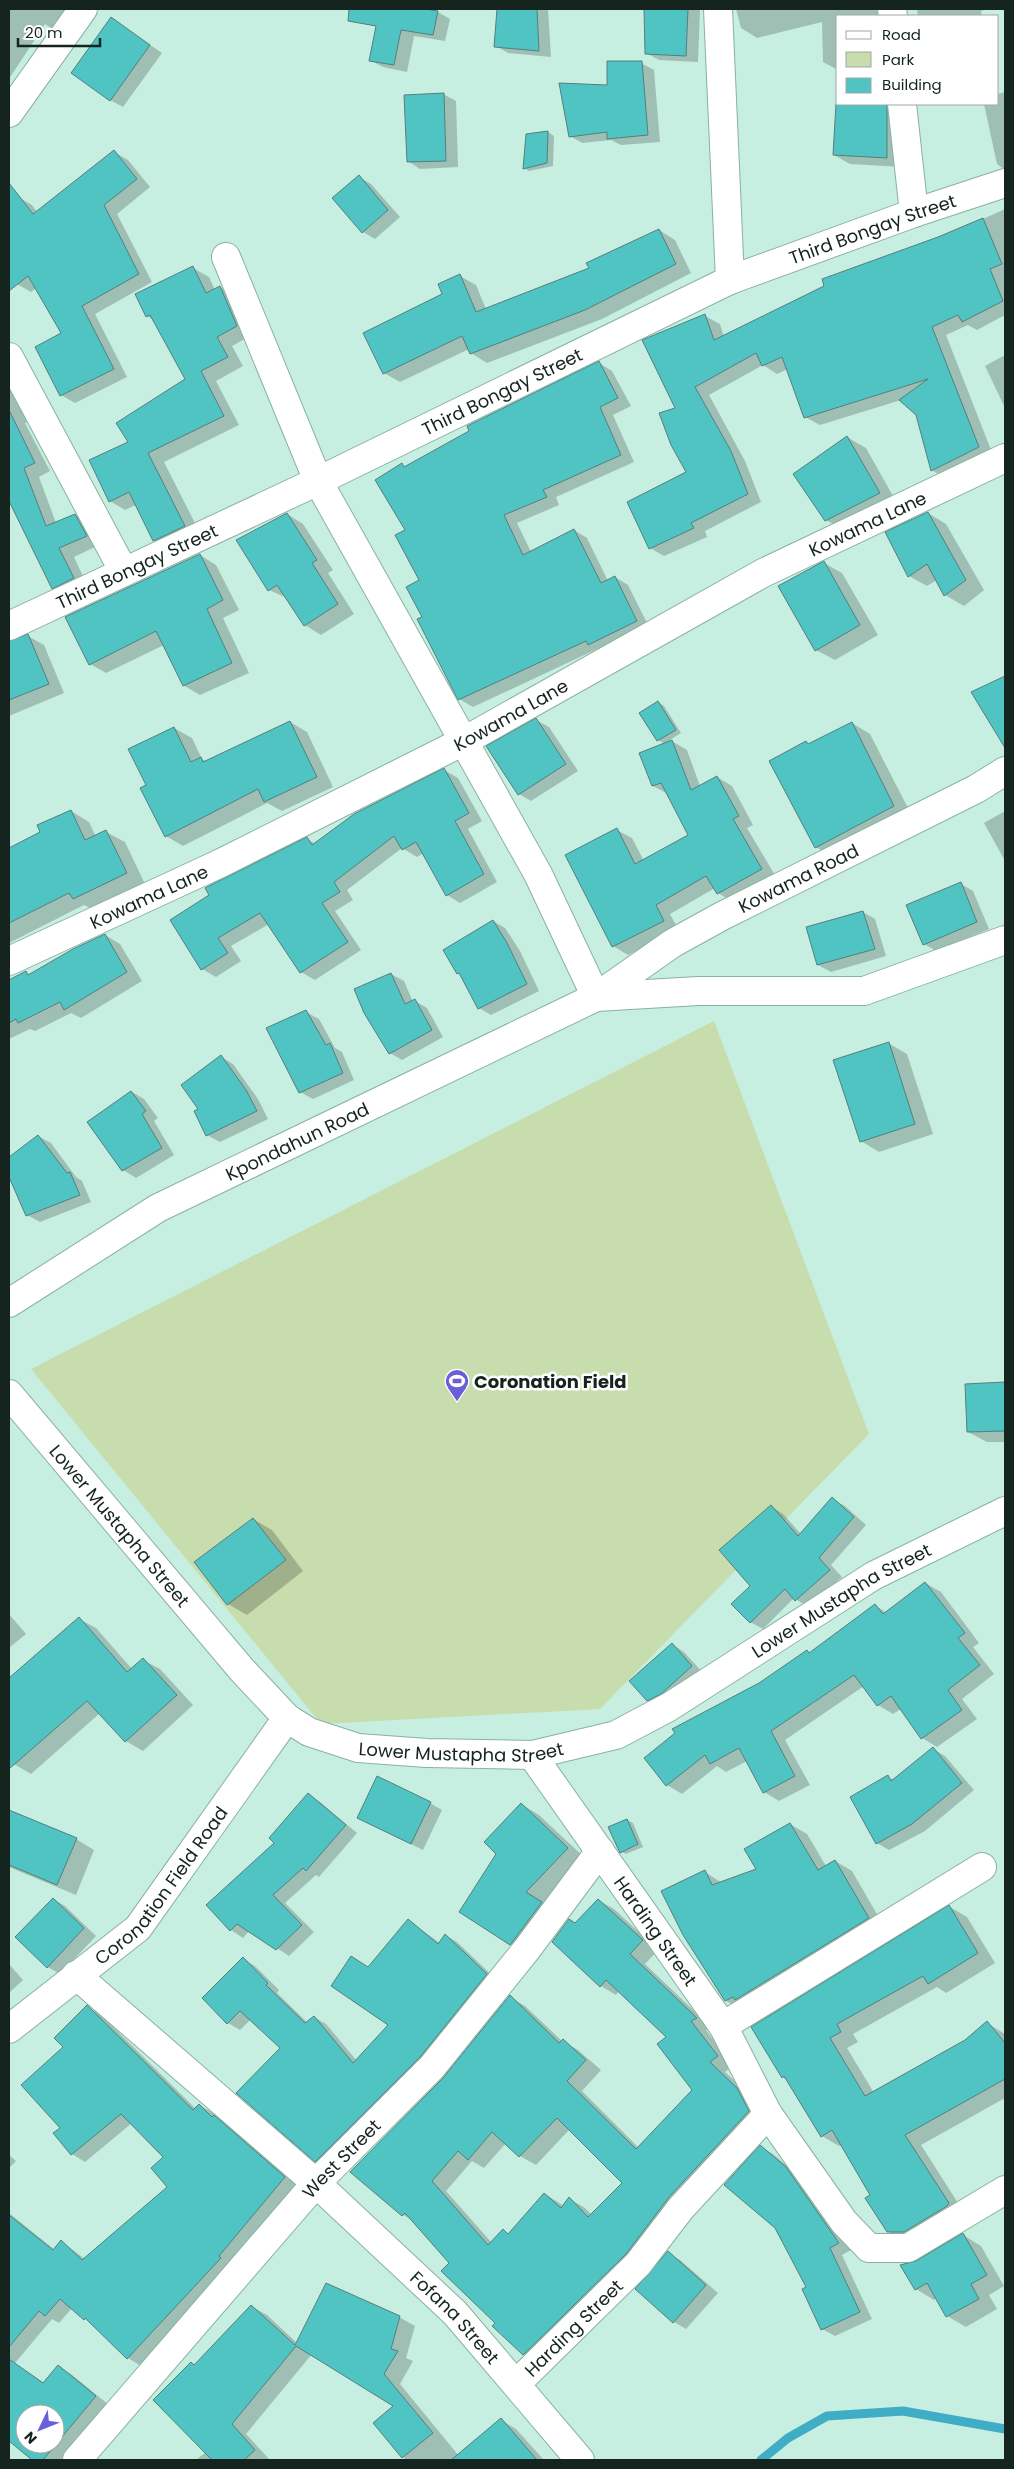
<svg xmlns="http://www.w3.org/2000/svg" width="1014" height="2469" font-family="Poppins,sans-serif">
  <style>
    .green { fill: #c7ddad }
    .shadow { fill: #0003; fill-rule: evenodd }
    .lines { fill: none; stroke-linecap: round; stroke-linejoin: round }
    .stream { stroke: #40adc7; stroke-width: 9 }
    .building { fill: #4fc4c3; stroke: #557e7e; fill-rule: evenodd }
    .minor-casing { stroke: #8ab1a3; stroke-width: 30 }
    .minor { stroke: #fff; stroke-width: 28 }
    .labels { text-anchor: middle; dominant-baseline: central; stroke-width: 5; stroke-linejoin: round; paint-order: stroke }
    .street-label { font-size: 18px; fill: #15241f; stroke: #fff }
    .poi-label { font-size: 18px; font-weight: bold; fill: #15241f; stroke: #fff; text-anchor: start }
  </style>
  <rect width="100%" height="100%" fill="#c7efe1"/>
  <path class="green" d="M714,1021L869,1434L600,1709L321,1724L31,1369Z"/>
  <path class="shadow" d="M9,9H82L63,36L45,24L9,79Z
    M380,9H417L438,12L450,19L445,41L414,36L407,72L383,67L370,60Z
    M498,9H548L551,57L508,53L496,46Z
    M645,9H700L698,62L659,60L646,53Z
    M736,9H896L890,16H838V70L823,62L822,22L757,38L741,28Z
    M917,9H988L981,11L982,16H918Z
    M112,19L162,53L123,107L110,100Z
    M641,63L654,70L660,142L621,145L611,140L582,143L570,136L608,86Z
    M1005,92V170L997,164L984,104H998V94Z
    M443,94L456,101L458,167L420,169L408,161Z
    M838,98V104H903V167L850,164L834,155Z
    M548,132L554,136L553,166L529,171L524,168L527,135Z
    M114,152L128,160L150,187L117,214L152,282L95,314L127,377L75,403L61,395L62,334L36,288L31,292L17,284L9,274V204L18,197L32,205L37,212Z
    M359,177L371,184L400,217L375,239L363,232Z
    M1005,209V315L977,330L968,325L946,335L993,455L946,479L932,470L917,415L901,400L820,425L805,417L788,369L777,374L763,365L709,395L745,461L761,502L705,531L707,537L664,556L650,548L687,472L676,409L705,316L720,324L724,337Z
    M659,230L675,240L691,273L602,319L487,363L471,353L469,349L400,382L384,373L460,276L476,285L486,309L590,269Z
    M193,268L209,277L215,290L220,287L235,296L252,335L232,346L243,366L216,381L239,425L164,462L201,535L170,549L154,540L136,505L125,510L110,501L130,442L187,379L154,320L147,316Z
    M1005,355V408L985,366Z
    M599,363L612,371L631,406L613,415L634,462L556,497L559,505L517,523L531,552L574,530L587,538L608,581L615,577L628,585L650,629L602,652L597,649L473,707L459,699L424,617L421,580L407,530L402,465L407,468Z
    M9,381L31,420L25,423L50,471L39,477L56,523L75,515L90,524L101,544L74,557L88,587L68,597L53,588L9,502Z
    M847,437L866,448L897,503L845,531L826,520Z
    M928,513L946,524L984,590L964,606L945,595L937,580L927,586L909,576Z
    M287,514L303,524L333,570L328,573L354,614L321,635L305,625L287,598L269,590Z
    M200,555L216,565L239,610L223,618L249,673L200,695L183,685L164,645L106,673L90,664Z
    M824,563L842,573L878,635L835,660L816,650Z
    M28,636L44,645L64,693L9,716V641L15,642Z
    M1005,677V741L1001,739L973,693Z
    M658,702L664,706L681,733L670,740L687,750L700,786L717,777L732,786L753,825L747,828L776,877L733,902L718,893L715,888L670,914L678,929L628,955L613,946L617,830L632,838L644,861L690,835L668,794L653,786L665,744L658,740L641,713Z
    M536,720L549,727L578,771L531,801L519,794Z
    M290,722L307,732L333,787L282,811L267,803L183,846L166,836L148,786L174,728L192,738L202,759L207,762Z
    M852,723L870,734L912,816L835,858L816,847L806,743L810,745Z
    M444,770L458,778L482,821L468,829L497,882L460,903L447,895L424,853L417,857L402,848L347,890L353,900L335,911L361,950L315,980L301,972L269,924L231,946L241,961L216,977L202,969L172,920L307,839L316,844Z
    M71,811L89,822L96,837L106,832L125,842L145,884L92,909L84,905L9,943V850L42,833Z
    M1005,811V861L984,823Z
    M961,884L973,891L989,929L936,951L924,944Z
    M863,912L875,919L886,956L831,972L818,965Z
    M493,921L505,928L520,951L539,991L491,1015L479,1008L462,975L458,973Z
    M105,935L120,944L142,981L81,1018L71,1013L35,1031L30,1029L9,1039V981L26,973L31,975Z
    M391,974L404,981L413,1002L415,1001L427,1008L443,1037L402,1060L390,1053Z
    M306,1012L319,1019L335,1048L342,1052L354,1080L313,1099L300,1092Z
    M888,1043L907,1054L933,1134L879,1152L861,1141Z
    M221,1057L233,1064L258,1099L268,1119L220,1142L207,1135Z
    M132,1092L144,1099L158,1118L154,1121L174,1155L136,1178L123,1170L89,1123Z
    M38,1136L51,1143L76,1177L82,1181L91,1202L40,1222L27,1215L15,1183L9,1175V1158Z
    M1005,1383V1442H987L968,1432L966,1385Z
    M832,1499L845,1506L866,1525L831,1565L842,1577L808,1607L794,1598L763,1629L750,1622L752,1586L771,1506L783,1514L801,1534Z
    M253,1519L272,1530L303,1571L247,1615L228,1604L196,1563Z
    M925,1583L941,1592L979,1643L973,1647L994,1674L962,1699L977,1719L937,1747L922,1738L901,1709L893,1714L878,1705L864,1686L785,1740L810,1785L779,1801L764,1792L747,1761L726,1772L717,1766L682,1794L667,1785L760,1684L807,1651L810,1653L876,1606L887,1613Z
    M9,1614L26,1634L9,1648Z
    M79,1619L96,1628L132,1669L143,1660L160,1669L193,1705L143,1751L126,1741L100,1713L31,1774L14,1764L9,1758V1680Z
    M672,1644L684,1652L704,1674L660,1707L648,1700Z
    M933,1749L945,1756L974,1790L925,1831L889,1850L877,1843L888,1777L894,1780Z
    M308,1795L320,1802L357,1833L319,1877L316,1875L285,1903L314,1932L289,1956L250,1930L243,1938L231,1930L208,1905L276,1843Z
    M430,1803L442,1810L423,1850L359,1818Z
    M521,1804L539,1815L586,1859L529,1955L460,1912L498,1853Z
    M9,1811L76,1839L94,1850L76,1895L9,1867Z
    M627,1820L633,1823L643,1847L626,1854L620,1851Z
    M790,1824L807,1834L826,1866L835,1861L852,1871L885,1928L742,2010L726,2001L705,1872L722,1883L758,1870Z
    M53,1899L65,1906L96,1936L60,1974L48,1967Z
    M598,1900L614,1909L658,1950L645,1964L711,2027L706,2030L733,2066L725,2072L753,2098L764,2121L539,2363L524,2354L451,2263L414,2221L403,2215L444,2079L510,1997L525,2006L562,2041L578,2050L601,2070L582,2091L639,2148L694,2090L668,2037L619,1991L616,1995L601,1986L575,1925ZM570,2129L624,2183L592,2215L585,2208L570,2199L564,2206L545,2194L509,2235L503,2231L492,2243L446,2191L472,2161L484,2168L506,2143L520,2156L536,2165Z
    M950,1907L967,1917L995,1963L946,1993L937,1987L853,2034L858,2042L847,2048L874,2093L966,2041L987,2023L1005,2034V2098L921,2145L965,2214L905,2242L888,2231L871,2196L842,2145L839,2146L822,2136L788,2081L782,2077Z
    M408,1920L440,1943L445,1935L457,1942L498,1981L328,2168L316,2161L282,2048L251,2019L240,2030L228,2023L243,1959L255,1966L279,1990L277,1993L308,2023L314,2017L326,2024L357,2061L390,2024L369,1968Z
    M9,1964L23,1980L9,1993Z
    M87,2007L101,2015L196,2109L199,2105L213,2113L297,2185L141,2366L128,2358L94,2325L72,2308L59,2323L52,2319L15,2363L44,2383L58,2366L71,2374L109,2405L62,2460H34L9,2439V2279L14,2273L9,2269V2213L55,2250L62,2242L85,2259L169,2187L165,2157L132,2123L85,2162L72,2154L62,2128L65,2047ZM25,2414H55V2444H25Z
    M761,2147L773,2154L799,2176L848,2244L851,2250L842,2255L872,2319L835,2336L822,2329Z
    M9,2155L16,2161L9,2168Z
    M963,2235L981,2246L1004,2286L989,2295L997,2309L966,2327L947,2316L937,2298L934,2300L916,2289V2263Z
    M668,2253L680,2260L718,2293L686,2329L674,2322Z
    M251,2306L267,2315L297,2343L399,2317L415,2326L406,2358L413,2361L400,2384L459,2456L501,2420L516,2429L544,2460H406L375,2423L396,2406L312,2354L246,2434L270,2460H196L206,2452L195,2366Z"/>
  <g class="lines">
    <path class="stream" d="M761,2460L788,2438L827,2416L903,2411L1005,2429"/>
  </g>
  <path class="building" d="M349,9H425L438,11L433,35L401,30L394,65L369,61L376,26L348,21Z
    M497,9H537L539,51L494,47Z
    M644,9H688L686,56L645,54Z
    M111,17L150,45L110,101L71,73Z
    M607,61H642L648,135L607,139V132L569,137L559,83L607,85Z
    M444,93L446,161L407,162L404,95Z
    M836,104H887V158L833,155Z
    M548,131L547,163L523,169L526,134Z
    M114,150L137,179L104,205L139,274L82,306L114,369L60,396L35,347L61,333L28,276L9,291V183L33,214Z
    M359,175L388,210L362,233L332,198Z
    M983,218L1002,264L990,269L1003,301L962,322L958,315L932,327L979,447L931,471L916,415L899,400L928,379L804,418L782,357L762,366L756,353L695,387L731,451L748,494L691,523L694,528L649,549L627,502L686,472L671,445L659,413L675,408L642,340L705,314L714,340L824,286L822,279L938,237Z
    M659,229L676,264L585,310L470,354L462,336L383,374L363,333L442,294L438,284L460,274L476,312L589,268L586,263Z
    M193,266L206,293L220,286L237,326L217,337L228,357L201,371L224,416L148,453L185,526L153,541L129,492L109,502L89,460L128,442L116,423L185,379L150,315L146,317L135,294Z
    M599,361L618,398L600,407L621,455L543,490L547,497L504,515L523,555L574,529L601,583L615,576L637,621L588,645L586,641L458,700L417,619L422,617L406,587L419,580L395,535L405,530L375,480L402,463L404,467L469,431L467,426Z
    M9,410L35,463L24,468L46,526L75,514L87,536L59,548L74,578L52,589L9,501Z
    M847,436L880,493L825,521L793,474Z
    M928,512L966,580L944,596L927,564L908,577L885,532Z
    M287,513L317,560L312,563L338,604L304,626L277,585L268,591L236,540Z
    M200,554L223,600L207,609L232,663L183,686L156,631L89,665L65,617Z
    M824,561L860,625L815,651L778,586Z
    M28,634L49,684L9,700V641Z
    M1005,676V748L971,692Z
    M658,701L676,730L657,741L639,713Z
    M536,718L566,764L518,795L486,746Z
    M290,721L317,777L264,802L258,789L165,837L140,788L146,785L128,749L174,727L191,762L201,757L203,762Z
    M852,722L894,806L815,848L769,761L806,741L808,744Z
    M672,740L691,790L717,776L739,816L733,819L762,869L717,894L706,876L656,905L664,921L612,947L565,855L617,828L635,864L688,835L661,783L652,786L639,753Z
    M444,768L469,813L455,821L484,874L446,896L416,842L402,850L394,836L334,882L340,892L322,903L348,942L300,973L260,913L218,938L228,953L201,970L170,920L209,895L205,888L307,837L312,845L354,814Z
    M71,810L85,840L106,830L127,873L73,899L69,893L9,923V848L40,832L37,825Z
    M961,882L977,922L923,945L906,905Z
    M863,911L875,949L817,965L806,927Z
    M493,920L507,943L527,984L478,1009L459,973L457,974L443,950Z
    M105,934L127,972L64,1010L60,1002L18,1023L16,1019L9,1023V980L26,971L28,975L73,949Z
    M391,973L405,1004L415,999L432,1030L389,1054L364,1013L354,989Z
    M306,1010L326,1045L330,1043L343,1073L299,1093L266,1028Z
    M889,1042L915,1124L860,1142L833,1060Z
    M221,1055L246,1090L257,1111L206,1136L194,1111L198,1109L181,1085Z
    M131,1091L146,1111L142,1114L162,1148L122,1171L87,1122Z
    M38,1135L67,1173L70,1172L80,1195L26,1216L9,1177V1157Z
    M1005,1382V1431L967,1432L965,1384Z
    M832,1497L854,1517L819,1558L830,1570L795,1601L785,1589L750,1623L731,1604L750,1586L719,1550L771,1505L798,1536Z
    M253,1518L286,1560L227,1605L194,1562Z
    M925,1582L965,1633L958,1638L980,1665L948,1690L962,1710L921,1739L891,1696L877,1706L854,1675L771,1731L795,1776L763,1793L739,1748L710,1764L705,1755L666,1786L644,1758L675,1733L672,1729L759,1683L807,1650L809,1653L875,1604L883,1614Z
    M79,1617L127,1672L143,1658L177,1695L125,1742L87,1701L9,1769V1678Z
    M672,1643L692,1666L661,1694L647,1701L629,1681Z
    M933,1747L962,1783L912,1824L876,1844L850,1797L888,1775L891,1781Z
    M377,1776L431,1802L411,1844L357,1818Z
    M308,1793L346,1825L306,1871L303,1868L273,1895L302,1925L276,1950L237,1924L230,1931L206,1905L274,1843L269,1838Z
    M521,1803L568,1848L526,1892L542,1902L510,1945L459,1912L496,1854L484,1842Z
    M9,1810L77,1838L57,1885L9,1865Z
    M627,1819L638,1844L620,1853L608,1827Z
    M790,1823L818,1870L835,1860L869,1918L735,2000L733,1997L725,2001L683,1935L661,1891L705,1870L712,1885L756,1869L744,1849Z
    M53,1898L84,1928L47,1968L15,1937Z
    M598,1899L643,1940L630,1954L697,2018L691,2021L718,2056L710,2062L737,2088L749,2111L669,2197L626,2254L523,2355L492,2326L495,2323L441,2271L449,2263L405,2213L402,2216L350,2172L443,2078L510,1995L559,2043L563,2039L586,2060L567,2081L636,2149L692,2090L657,2044L666,2037L606,1980L600,1987L552,1942L569,1919L575,1923ZM557,2118L622,2183L588,2217L569,2197L561,2208L544,2193L508,2234L503,2229L488,2245L432,2181L458,2151L468,2160L492,2132L519,2157Z
    M949,1905L978,1953L928,1984L923,1976L837,2024L841,2032L830,2038L865,2096L965,2040L987,2021L1005,2043V2079L905,2135L949,2203L947,2206L904,2232H887L865,2198L870,2195L832,2130L821,2137L784,2076L782,2078L751,2027Z
    M408,1919L438,1944L445,1934L487,1974L420,2057L315,2162L236,2093L280,2048L240,2011L227,2024L202,1998L243,1957L268,1983L266,1985L305,2023L314,2016L353,2063L388,2025L331,1986L351,1956L368,1967Z
    M87,2005L193,2110L199,2104L212,2117L214,2115L285,2177L219,2256L221,2258L127,2359L85,2318L84,2320L60,2299L45,2316L39,2311L9,2347V2215L53,2250L61,2240L82,2260L167,2187L151,2168L163,2157L121,2114L71,2155L53,2133L60,2128L21,2085L63,2047L54,2038Z
    M760,2145L786,2167L839,2243L830,2248L860,2312L821,2330L802,2289L806,2287L775,2228L724,2185Z
    M963,2233L987,2275L971,2284L979,2299L946,2317L927,2283L915,2290L900,2265L916,2261Z
    M668,2251L706,2285L673,2323L635,2289Z
    M326,2283L400,2316L391,2349L398,2351L384,2374L433,2433L402,2458L373,2423L393,2406L296,2346L232,2424L255,2450L244,2460H212L153,2400L191,2362L194,2365L251,2305L295,2345Z
    M9,2359L43,2383L58,2365L96,2396L43,2460H32L9,2441ZM25,2414H55V2444H25Z
    M501,2418L537,2460H451Z"/>
  <g class="lines">
    <g class="minor-casing">
      <g id="minor">
        <path d="M718,9L730,280"/>
        <path d="M892,9L893,16"/>
        <path d="M902,104L914,213"/>
        <path d="M9,113L83,9"/>
        <path d="M226,257L318,481L538,874L596,997"/>
        <path d="M9,357L124,572"/>
        <path id="s1" d="M9,626L318,481L730,280L914,213L1005,183"/>
        <path id="s2" d="M9,961L221,863L464,741L763,573L1005,458"/>
        <path d="M596,997L698,991H864L1005,940"/>
        <path id="s3" d="M9,1303L158,1208L596,997L673,943L722,916L976,789L1005,771"/>
        <path id="s4" d="M9,1394L242,1670L287,1718L309,1732L358,1748L427,1753L532,1755L616,1735L669,1707L873,1576L1005,1511"/>
        <path id="s5" d="M532,1755L723,2026L768,2114L844,2222L869,2248H908L1005,2190"/>
        <path id="s6" d="M76,1975L316,2183L455,2313L580,2460"/>
        <path d="M723,2026L982,1867"/>
        <path id="s7" d="M9,2029L138,1928L287,1718"/>
        <path id="s8" d="M517,2383L638,2264L681,2208L768,2114"/>
        <path id="s9" d="M77,2460L316,2183L432,2067L527,1949L600,1851"/>
      </g>
    </g>
    <use href="#minor" class="minor"/>
  </g>
  <defs>
    <g id="stadium-pin" transform="scale(1.25)"><path d="M0 17L-7.5 6A9.5 9.5 0 1 1 7.5 6Z" fill="#6b5fd9" stroke="#fff"/><path d="M0-5a6.5 5 0 1 0 0 10a6.5 5 0 1 0 0-10ZM-3.5-1.8h7v3.6h-7Z" fill="#fff"/></g>
  </defs>
  <g fill-rule="evenodd">
    <use href="#stadium-pin" x="457" y="1381"/>
  </g>
  <g class="labels">
    <g class="street-label">
      <text stroke="none"><textPath href="#s1" startOffset="951">Third Bongay Street</textPath></text>
      <text stroke="none"><textPath href="#s1" startOffset="546">Third Bongay Street</textPath></text>
      <text stroke="none"><textPath href="#s2" startOffset="964">Kowama Lane</textPath></text>
      <text stroke="none"><textPath href="#s1" startOffset="141">Third Bongay Street</textPath></text>
      <text stroke="none"><textPath href="#s2" startOffset="559">Kowama Lane</textPath></text>
      <text stroke="none"><textPath href="#s3" startOffset="898">Kowama Road</textPath></text>
      <text stroke="none"><textPath href="#s2" startOffset="154">Kowama Lane</textPath></text>
      <text stroke="none"><textPath href="#s3" startOffset="331">Kpondahun Road</textPath></text>
      <text stroke="none"><textPath href="#s4" startOffset="172">Lower Mustapha Street</textPath></text>
      <text stroke="none"><textPath href="#s4" startOffset="1028">Lower Mustapha Street</textPath></text>
      <text stroke="none"><textPath href="#s4" startOffset="608">Lower Mustapha Street</textPath></text>
      <text stroke="none"><textPath href="#s7" startOffset="211">Coronation Field Road</textPath></text>
      <text stroke="none"><textPath href="#s5" startOffset="215">Harding Street</textPath></text>
      <text stroke="none"><textPath href="#s9" startOffset="401">West Street</textPath></text>
      <text stroke="none"><textPath href="#s6" startOffset="511">Fofana Street</textPath></text>
      <text stroke="none"><textPath href="#s8" startOffset="79">Harding Street</textPath></text>
    </g>
    <g class="poi-label">
      <text x="474" y="1381">Coronation Field</text>
    </g>
  </g>
  <rect width="1014" height="2469" fill="none" stroke="#15241f" stroke-width="20"/>
  <rect x="836" y="15" width="162" height="90" fill="#ffffff" stroke="#a1a7a5"/>
  <rect x="846" y="31" width="25" height="8" fill="#ffffff" stroke="#a1a7a5"/>
  <text x="882" y="40" font-size="15" fill="#15241f">Road</text>
  <rect x="846" y="52" width="25" height="15" fill="#c7ddad" stroke="#a1a7a5"/>
  <text x="882" y="65" font-size="15" fill="#15241f">Park</text>
  <rect x="846" y="78" width="25" height="15" fill="#4fc4c3" stroke="#a1a7a5"/>
  <text x="882" y="90" font-size="15" fill="#15241f">Building</text>
  <g transform="translate(40 2429) rotate(227)"><circle r="24" fill="#ffffff" stroke="#a1a7a5"/>
  <path d="M0-4L9 19L0 12L-9 19Z" fill="#6b5fd9"/>
  <text y="-8" font-size="14" font-weight="bold" text-anchor="middle" fill="#15241f">N</text>
  </g>
  <path d="M18 38v8h82v-8" fill="none" stroke="#15241f" stroke-width="2.5"/>
  <text x="25" y="38" font-size="15" fill="#15241f" stroke="#ffffff" stroke-width="4" paint-order="stroke">20 m</text>
</svg>
